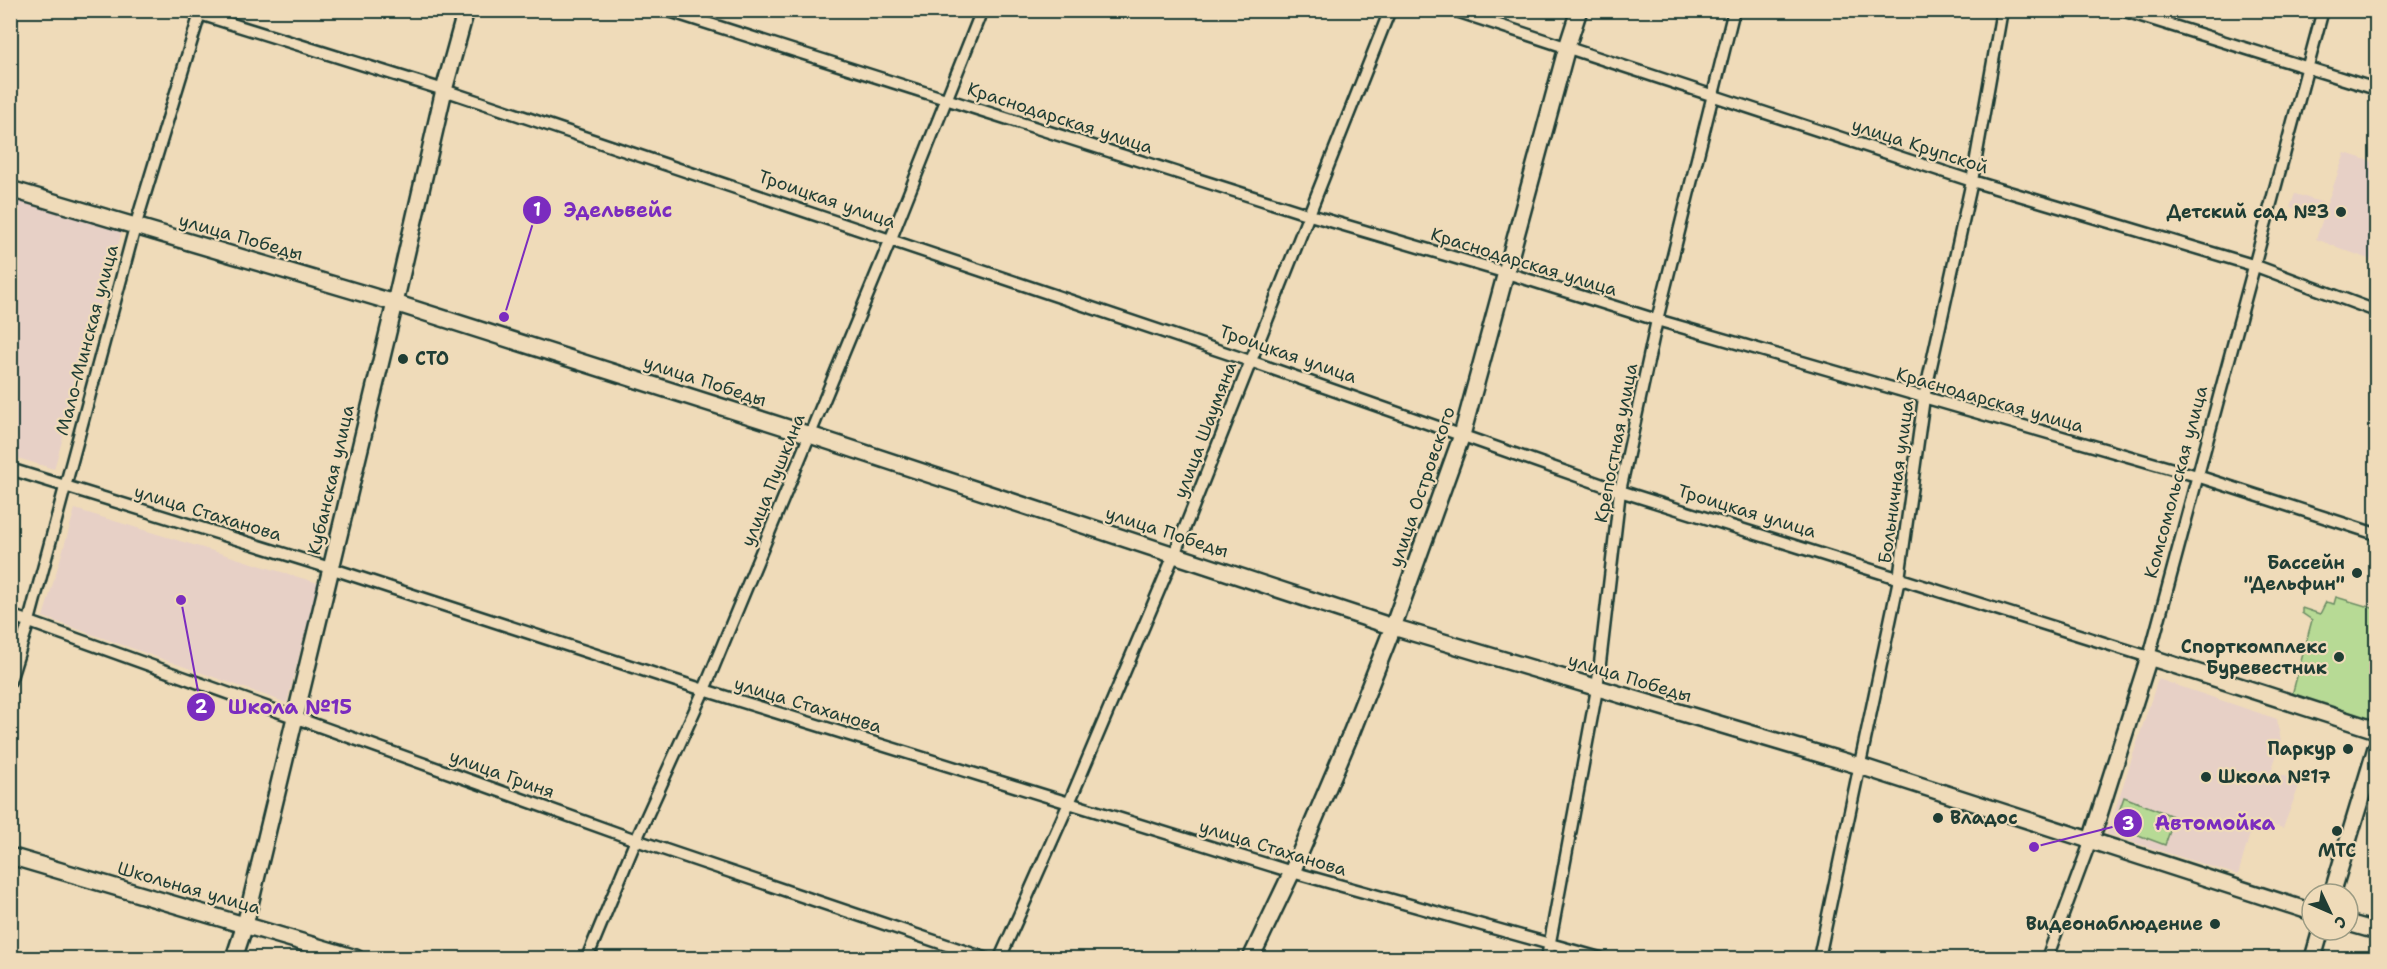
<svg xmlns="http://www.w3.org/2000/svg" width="2387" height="969" font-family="'Shantell Sans',sans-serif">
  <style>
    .built { fill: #e7d0c6 }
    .green { fill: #b7da95; stroke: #6b8c64; stroke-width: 1.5 }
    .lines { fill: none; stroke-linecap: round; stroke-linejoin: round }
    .street-casing { stroke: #1f3d34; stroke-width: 15 }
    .secondary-casing { stroke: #1f3d34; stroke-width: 20 }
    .street { stroke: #efdbb9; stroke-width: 10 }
    .secondary { stroke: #efdbb9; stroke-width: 15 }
    .poi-dot { fill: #1f3d34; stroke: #efdbb9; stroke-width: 2 }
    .labels { text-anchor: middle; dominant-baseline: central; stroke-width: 4.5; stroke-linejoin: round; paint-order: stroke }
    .street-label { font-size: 18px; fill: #1f3d34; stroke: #efdbb9 }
    .poi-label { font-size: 18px; font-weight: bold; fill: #1f3d34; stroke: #efdbb9; text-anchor: end }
    .leader { fill: none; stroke: #7b2cbf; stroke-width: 2 }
    .callout-dot { fill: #7b2cbf; stroke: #efdbb9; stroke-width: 2 }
    .mark-label { font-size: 18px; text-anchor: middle; font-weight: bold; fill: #fff }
    .callout-label { font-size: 20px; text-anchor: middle; font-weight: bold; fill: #7b2cbf; stroke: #efdbb9; stroke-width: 4.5; stroke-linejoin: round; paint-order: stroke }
  </style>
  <rect width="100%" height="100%" fill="#efdbb9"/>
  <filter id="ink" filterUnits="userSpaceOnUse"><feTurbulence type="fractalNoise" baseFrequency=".0167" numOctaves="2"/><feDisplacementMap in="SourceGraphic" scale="12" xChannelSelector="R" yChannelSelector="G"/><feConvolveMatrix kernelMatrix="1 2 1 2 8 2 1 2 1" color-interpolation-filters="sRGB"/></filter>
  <g filter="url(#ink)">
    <path class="built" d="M2345,153L2376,163V262L2316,239L2323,218L2290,207L2295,194L2327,204Z
      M11,199L122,232L54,469L11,456Z
      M75,509L318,583L287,703L43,617Z
      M2158,679L2277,719L2281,742L2271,772L2301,781L2283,828L2254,820L2238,875L2107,834Z"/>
    <path class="green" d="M2336,597L2376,609V723L2292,695L2312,620L2302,613V608L2320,614L2326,602L2334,604Z
      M2124,797L2175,817L2165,845L2114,826Z"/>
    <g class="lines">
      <g class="street-casing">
        <path id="street" d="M187,10L444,90L1250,361L1620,491L2149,657L2323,10
          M666,10L1310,215L1507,273L1657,320L2197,476L2376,534
          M1453,10L1972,181L2256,266L2376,311
          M2122,10L2376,89
          M10,469L330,568L704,690L1069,803L1292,872L1600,958
          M10,615L636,840L985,958
          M10,681L29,621L135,227L201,10
          M587,958L636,840L704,690L890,241L982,10
          M1000,958L1069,803L1174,555L1390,10
          M1547,958L1597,689L1620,491L1657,320L1734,10
          M1819,958L1899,579L1924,398L1972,181L2002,10
          M2047,958L2091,840"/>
      </g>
      <g class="secondary-casing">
        <path id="secondary" d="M10,189L395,303L810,435L1393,627L1860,766L2312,912
          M2091,840L2149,657L2376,730
          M10,856L356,958
          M2332,894L2376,748
          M2348,923L2376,931
          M234,958L245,925L395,303L444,90L466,10
          M1251,958L1292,872L1352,731L1393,627L1462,435L1567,47L1579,10
          M2313,958L2321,930"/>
      </g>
      <use href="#street" class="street"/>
      <use href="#secondary" class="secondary"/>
    </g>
  </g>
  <g class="poi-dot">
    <circle cx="2341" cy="212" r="6"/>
    <circle cx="403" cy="359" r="6"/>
    <circle cx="2357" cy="573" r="6"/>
    <circle cx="2339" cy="657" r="6"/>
    <circle cx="2348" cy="749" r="6"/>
    <circle cx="2206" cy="777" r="6"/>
    <circle cx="1938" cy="818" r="6"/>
    <circle cx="2337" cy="831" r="6"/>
    <circle cx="2215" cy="924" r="6"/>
  </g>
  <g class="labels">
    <g class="street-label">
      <text transform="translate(1060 118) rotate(18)">Краснодарская улица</text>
      <text transform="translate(1920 146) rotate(18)">улица Крупской</text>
      <text transform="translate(827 199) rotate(19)">Троицкая улица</text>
      <text transform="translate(241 237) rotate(16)">улица Победы</text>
      <text transform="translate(1524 262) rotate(17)">Краснодарская улица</text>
      <text transform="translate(87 340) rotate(-75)">Мало-Минская улица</text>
      <text transform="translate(1288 354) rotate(19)">Троицкая улица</text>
      <text transform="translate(705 381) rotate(18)">улица Победы</text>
      <text transform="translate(1990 400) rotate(16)">Краснодарская улица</text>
      <text transform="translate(1205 430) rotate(-69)">улица Шаумяна</text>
      <text transform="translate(1616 443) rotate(-79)">Крепостная улица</text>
      <text transform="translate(331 480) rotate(-77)">Кубанская улица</text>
      <text transform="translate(773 480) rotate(-68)">улица Пушкина</text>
      <text transform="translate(1896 482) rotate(-82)">Больничная улица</text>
      <text transform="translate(2176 482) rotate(-75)">Комсомольская улица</text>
      <text transform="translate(1422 487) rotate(-71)">улица Островского</text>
      <text transform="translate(1747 511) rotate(17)">Троицкая улица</text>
      <text transform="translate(208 513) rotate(17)">улица Стаханова</text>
      <text transform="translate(1167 532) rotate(18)">улица Победы</text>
      <text transform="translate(1630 678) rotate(17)">улица Победы</text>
      <text transform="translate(808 705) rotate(17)">улица Стаханова</text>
      <text transform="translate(502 774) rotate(20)">улица Гриня</text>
      <text transform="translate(1273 848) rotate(17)">улица Стаханова</text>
      <text transform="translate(189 888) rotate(16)">Школьная улица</text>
    </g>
    <g class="poi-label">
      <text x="2329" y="212">Детский сад №3</text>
      <text x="415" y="359" text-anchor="start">СТО</text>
      <text x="2345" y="563">Бассейн<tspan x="2345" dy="21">"Дельфин"</tspan></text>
      <text x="2327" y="647">Cпорткомплекс<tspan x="2327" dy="21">Буревестник</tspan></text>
      <text x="2336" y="749">Паркур</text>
      <text x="2218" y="777" text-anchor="start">Школа №17</text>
      <text x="1950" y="818" text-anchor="start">Владос</text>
      <text x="2337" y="851" text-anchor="middle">МТС</text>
      <text x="2203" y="924">Видеонаблюдение</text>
    </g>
  </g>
  <path class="leader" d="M504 317L537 210M181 600L201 707M2034 847L2128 823"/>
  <g class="callout-dot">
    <circle cx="504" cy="317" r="6"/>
    <circle cx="181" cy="600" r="6"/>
    <circle cx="2034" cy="847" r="6"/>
    <circle cx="537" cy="210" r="15"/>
    <circle cx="201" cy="707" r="15"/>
    <circle cx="2128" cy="823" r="15"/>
  </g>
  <g class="mark-label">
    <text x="537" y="216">1</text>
    <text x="201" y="713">2</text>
    <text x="2128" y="830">3</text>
  </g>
  <g class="callout-label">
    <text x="618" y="217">Эдельвейс</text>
    <text x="290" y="714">Школа №15</text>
    <text x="2215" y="830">Автомойка</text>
  </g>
  <rect width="2387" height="969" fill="none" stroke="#efdbb9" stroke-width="36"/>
  <rect x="18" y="18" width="2351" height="933" fill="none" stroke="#1f3d34" stroke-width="2" filter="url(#ink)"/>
  <g transform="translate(2330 912) rotate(134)"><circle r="28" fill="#efdbb9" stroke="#9c9c84" stroke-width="1.5"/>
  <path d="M0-4.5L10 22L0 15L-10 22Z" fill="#1f3d34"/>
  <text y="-9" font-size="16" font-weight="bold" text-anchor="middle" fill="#1f3d34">С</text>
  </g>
</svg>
